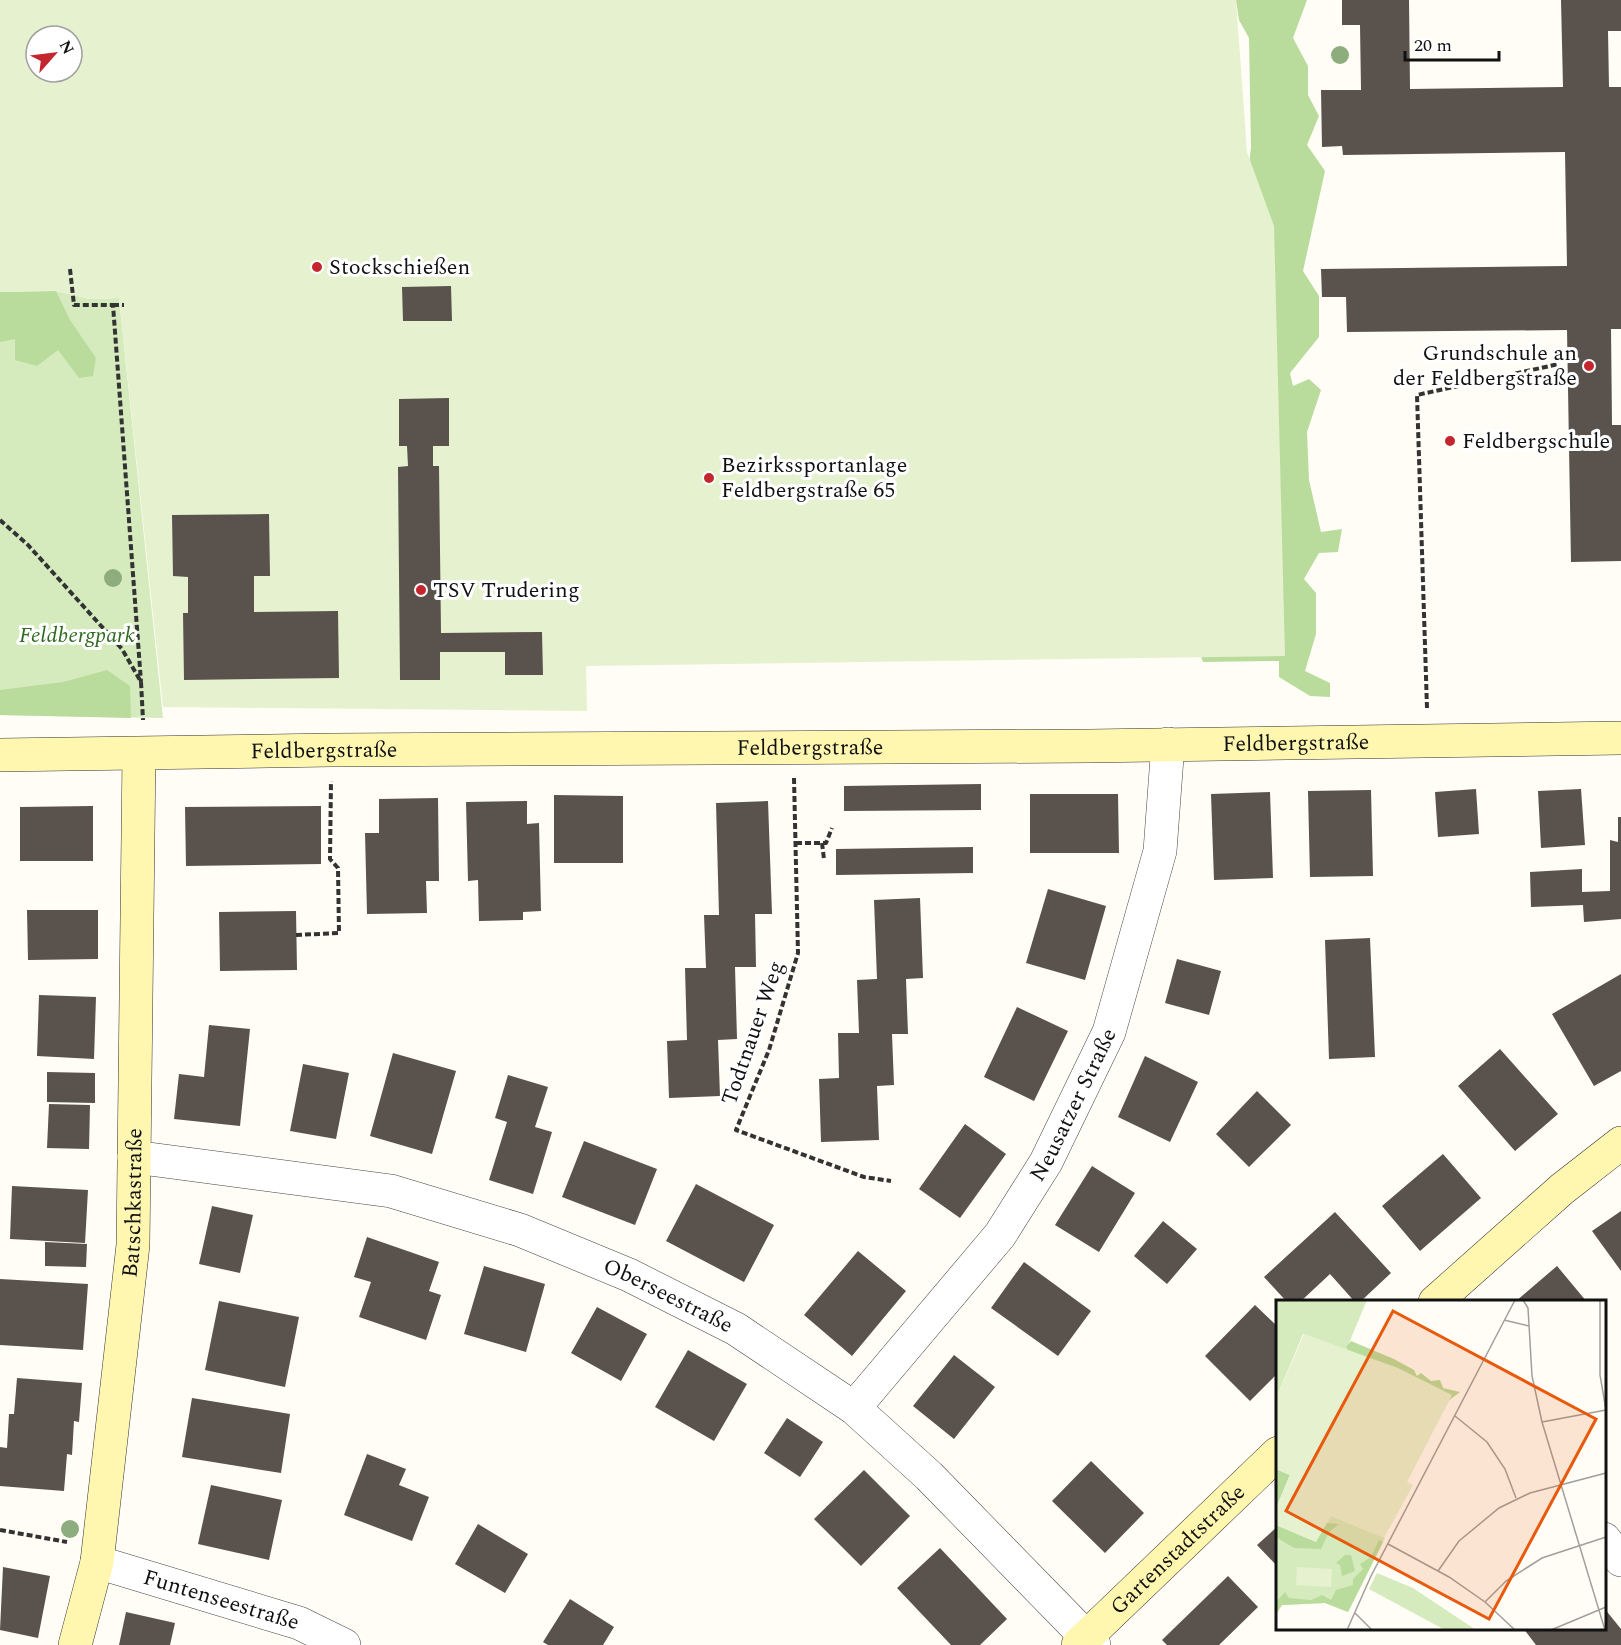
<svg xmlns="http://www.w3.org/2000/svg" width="1621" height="1645" font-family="Spectral,serif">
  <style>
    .green { fill: #d5ebbd }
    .forest { fill: #b9dc9c }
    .pitch { fill: #e6f2cf; fill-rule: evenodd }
    .building { fill: #5a524d }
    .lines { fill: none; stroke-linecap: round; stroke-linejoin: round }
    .street-casing { stroke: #444; stroke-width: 34 }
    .secondary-casing { stroke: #333; stroke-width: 34 }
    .path { stroke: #333; stroke-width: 4; stroke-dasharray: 6 3; stroke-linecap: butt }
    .street { stroke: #fff; stroke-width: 33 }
    .secondary { stroke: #fff6b0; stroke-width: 33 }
    .tree { fill: #8dad7f }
    .poi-dot { fill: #c4262e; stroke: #fff; stroke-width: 2 }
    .labels { text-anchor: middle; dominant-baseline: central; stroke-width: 6; stroke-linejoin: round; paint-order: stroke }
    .poi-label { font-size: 22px; fill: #111; stroke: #fff; text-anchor: start }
    .park-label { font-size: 22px; font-style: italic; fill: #2f6b1f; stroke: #fff }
    .street-label { font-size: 22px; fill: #111; stroke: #fff }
    .inset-road { fill: none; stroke: #a09f9a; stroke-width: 1.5 }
    .view { fill: #e8590c; fill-opacity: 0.15; stroke: #e8590c; stroke-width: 3 }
    .inset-edge { fill: none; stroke: #111; stroke-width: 3 }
  </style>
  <rect width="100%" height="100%" fill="#fffdf5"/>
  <path class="green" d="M56,291L90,299L119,298L163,718L0,715V292Z"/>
  <path class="forest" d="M1236,0H1307L1293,38L1308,66V95L1319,116L1307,145L1325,171L1303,271L1319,296V337L1290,373L1293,386L1309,379L1321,390L1307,432L1309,480L1321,532L1342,529L1338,552L1319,553L1304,579L1316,593V634L1305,671L1330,683V697L1310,696L1279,677V661L1203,662L1194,637L1251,147L1249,38L1239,20Z
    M56,291L70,320L96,358L93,376L79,378L58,350L37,366L15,360V339L0,342V292Z
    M107,670L130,686L131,718L0,715V690L63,682Z"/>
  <path class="pitch" d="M0,0H1236L1247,152L1274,226L1285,656L586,666L587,711L163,707L119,298L90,299L56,291L0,292ZM36,36H72V72H36Z"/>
  <path class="building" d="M1342,0H1409L1410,89L1563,87L1561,0H1621V31H1608L1609,87H1621V329H1611L1612,425H1621V561L1571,562L1567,330L1347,332L1346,297H1322L1321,269L1567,266L1565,152L1343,155L1342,146L1322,147L1321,90H1361L1360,25H1342Z
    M451,286L452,321H403L402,287Z
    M449,398V446H433V466H439L441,633L542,632L543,675H505V652H440V680H400L398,467L408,466L407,446H399V399Z
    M269,514L270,576H254V612L338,611L339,678L184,680L183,613H188V577L173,576L172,515Z
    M981,784V810L844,811V786Z
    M1476,789L1479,834L1438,837L1435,792Z
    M1581,789L1585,845L1541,848L1538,791Z
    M1371,790L1373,876L1310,877L1308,791Z
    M1270,792L1273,878L1214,880L1211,794Z
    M1030,794H1118L1119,853H1030Z
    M554,795L623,796V863H554Z
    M438,798L439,881H426L427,913L367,914L365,833H379V799Z
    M527,801V824L539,823L541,911L523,912V920L479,921L478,880L468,881L466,802Z
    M768,801L772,914H755L756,967H735L737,1039L718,1040L720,1096L669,1098L667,1041L687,1040L685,968H706L704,915H719L716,803Z
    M93,806V861H20V807Z
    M321,806V864L186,866L185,807Z
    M1618,817H1621V919L1584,922L1583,905L1531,907L1530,872L1582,869V892L1610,891V840L1618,842Z
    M973,847V873L836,875V849Z
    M1048,889L1106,906L1085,980L1026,963Z
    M920,898L923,978L906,979L908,1034H892L894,1085L877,1086L879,1140L821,1142L819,1079L839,1078L838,1033H859L857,980L877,979L874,900Z
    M27,910H98V959L28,960Z
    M296,911L297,970L220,971L219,912Z
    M1370,938L1375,1057L1329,1059L1325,940Z
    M1177,959L1221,971L1209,1015L1165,1003Z
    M1621,974V1071L1594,1086L1552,1014Z
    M39,995L96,997L94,1059L37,1056Z
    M1017,1007L1068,1031L1034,1101L984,1077Z
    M209,1025L250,1029L240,1126L174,1119L179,1074L204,1077Z
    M1500,1049L1558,1114L1515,1151L1458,1086Z
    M393,1053L456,1071L432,1154L370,1136Z
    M1145,1056L1198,1082L1170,1142L1118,1117Z
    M303,1064L349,1073L336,1139L290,1131Z
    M47,1072L95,1073V1103L47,1102Z
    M508,1075L548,1087L535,1127L552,1132L533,1194L489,1180L507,1122L495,1118Z
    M1257,1091L1291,1125L1249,1167L1216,1134Z
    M49,1104L90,1105L89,1149L47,1148Z
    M965,1124L1006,1154L960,1218L919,1189Z
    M584,1141L657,1169L635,1225L562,1197Z
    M1443,1154L1481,1198L1420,1251L1382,1206Z
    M1092,1166L1135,1193L1099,1252L1055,1225Z
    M696,1184L774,1225L744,1282L666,1241Z
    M12,1186L88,1190L85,1243L10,1239Z
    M212,1206L253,1215L240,1273L199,1264Z
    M1621,1211V1271L1592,1231Z
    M1335,1212L1391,1273L1360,1302H1355L1330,1274L1300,1302H1287L1264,1277Z
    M1163,1221L1197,1249L1167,1284L1134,1256Z
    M367,1237L439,1262L429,1291L441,1295L426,1340L359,1317L371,1282L354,1277Z
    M45,1242L87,1244L86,1267L45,1266Z
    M858,1251L906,1291L852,1356L804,1315Z
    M1024,1262L1091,1311L1058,1356L991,1308Z
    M484,1266L545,1284L526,1352L464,1334Z
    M1557,1266L1587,1302H1515Z
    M0,1279L88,1284L83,1350L0,1345Z
    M219,1301L299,1317L285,1387L205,1370Z
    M1255,1305L1278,1327V1373L1250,1401L1205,1356Z
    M597,1307L647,1334L621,1381L571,1353Z
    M688,1350L747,1384L714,1441L655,1407Z
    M954,1355L995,1387L954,1439L913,1406Z
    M17,1378L82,1383L79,1422L74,1421L72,1455L67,1454L64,1491L0,1486V1447L7,1448L9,1414H14Z
    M192,1398L290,1414L281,1473L182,1457Z
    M787,1418L823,1442L800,1477L764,1453Z
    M367,1454L406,1469L399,1485L429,1497L412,1541L344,1515Z
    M1091,1461L1144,1513L1105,1553L1052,1501Z
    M864,1470L910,1516L861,1566L814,1519Z
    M211,1485L282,1500L269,1560L198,1544Z
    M478,1524L528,1554L505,1593L455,1564Z
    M1278,1526V1567L1257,1545Z
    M940,1548L1007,1619L980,1645H951L897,1588Z
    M3,1567L50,1576L38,1638L0,1630Z
    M1228,1576L1258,1607L1219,1645H1167L1162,1640Z
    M570,1599L614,1627L603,1645H548L543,1642Z
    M1604,1608L1621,1629V1645H1536L1523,1628H1604Z
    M126,1612L175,1623L170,1645H119Z"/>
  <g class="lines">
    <g class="street-casing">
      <g id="street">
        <path id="s1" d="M134,1157L391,1191L520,1230L629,1275L736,1329L854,1408L929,1476L1094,1645"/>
        <path id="s2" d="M854,1408L1000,1235L1046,1162L1109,1032L1160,851L1168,744"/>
        <path d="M1604,1539L1621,1560"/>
        <path id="s3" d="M97,1562L299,1623L344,1645"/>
      </g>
    </g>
    <g class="secondary-casing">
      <g id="secondary">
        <path id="s4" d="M0,755L331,750L1089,746L1621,738"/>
        <path d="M1435,1302L1562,1189L1621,1143"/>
        <path id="s5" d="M75,1645L97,1562L133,1245L139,754"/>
        <path id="s6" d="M1078,1645L1278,1453"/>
      </g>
    </g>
    <path class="path" d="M70,269L74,305H113L141,682
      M113,305H124
      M0,520L28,545L122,649L141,682L143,720
      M1427,708L1417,395L1559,364
      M794,778L798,953L769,1050L736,1130L864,1177L891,1181
      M796,843H826L832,828
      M822,843L824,859
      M296,935L339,933L338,868L330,859L331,781
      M0,1530L67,1542"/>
    <use href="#street" class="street"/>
    <use href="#secondary" class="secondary"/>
  </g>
  <g class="tree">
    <circle cx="1340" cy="55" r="9"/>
    <circle cx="113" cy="578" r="9"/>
    <circle cx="70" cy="1529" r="9"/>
  </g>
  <g class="poi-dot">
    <circle cx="317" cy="267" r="6"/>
    <circle cx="1589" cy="366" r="6"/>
    <circle cx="1450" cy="441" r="6"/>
    <circle cx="709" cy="478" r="6"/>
    <circle cx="421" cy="590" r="6"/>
  </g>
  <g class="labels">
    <g class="poi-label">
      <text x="329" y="267">Stockschießen</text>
      <text x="1577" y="353" text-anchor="end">Grundschule an<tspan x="1577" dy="25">der Feldbergstraße</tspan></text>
      <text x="1462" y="441">Feldbergschule</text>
      <text x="721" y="465">Bezirkssportanlage<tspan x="721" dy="25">Feldbergstraße 65</tspan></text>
      <text x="433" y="590">TSV Trudering</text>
    </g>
    <g class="park-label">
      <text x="77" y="635">Feldbergpark</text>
    </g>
    <g class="street-label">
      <text stroke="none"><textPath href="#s4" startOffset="1296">Feldbergstraße</textPath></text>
      <text stroke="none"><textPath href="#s4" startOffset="810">Feldbergstraße</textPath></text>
      <text stroke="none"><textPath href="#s4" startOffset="324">Feldbergstraße</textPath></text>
      <text transform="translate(753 1033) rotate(-71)">Todtnauer Weg</text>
      <text stroke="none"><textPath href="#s2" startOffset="376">Neusatzer Straße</textPath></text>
      <text stroke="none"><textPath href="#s5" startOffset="447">Batschkastraße</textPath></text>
      <text stroke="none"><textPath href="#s1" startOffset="556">Oberseestraße</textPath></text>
      <text stroke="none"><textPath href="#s6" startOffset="138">Gartenstadtstraße</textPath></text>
      <text stroke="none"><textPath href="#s3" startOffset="130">Funtenseestraße</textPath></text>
    </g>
  </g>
  <g transform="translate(1276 1300)">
    <rect width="330" height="330" fill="#fffdf5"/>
    <path d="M0,0H91L70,50L27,34L0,98ZM55,216L109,238L72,312L49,303L6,305L0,314V225L40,242ZM101,273L137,288L200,330H169L93,289Z" fill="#d5ebbd"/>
    <path d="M75,41L118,59L138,70L141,76L145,73L155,81L164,80L167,88L184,92L167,105L110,66L72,52L70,47ZM0,169L14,175L0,208ZM50,223L63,224L53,232L45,249L18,248L0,237V225L40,242ZM103,240L107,242L72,312L49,303L6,305L0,314V302L9,292L13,298L35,300L46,295L55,300L60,290L77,285V279L87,269L84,264L95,257ZM69,255H75L79,271L66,276L64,265L60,263Z" fill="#b9dc9c"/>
    <path d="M28,34L122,68L176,95L131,182L137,185L108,238L55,216L40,242L0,225V208L14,175L0,169V98ZM21,267L56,269L55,287L20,285Z" fill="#e6f2cf"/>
    <path class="inset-road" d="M247,0L252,8L256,76L266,122L329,330M324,0V75L330,110M228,20L253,26M179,116L211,142L229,169L240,198M266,122L330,110M112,244L173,277L209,302L239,330M162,271L183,241L223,208L254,193L330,173M209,302L230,281L266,258L330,237M79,313L96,330M71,330L95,276L239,0M275,330L330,307"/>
    <path class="view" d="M117,11L320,119L213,319L10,211Z"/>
    <rect width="330" height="330" class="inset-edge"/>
  </g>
  <g transform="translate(54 54) rotate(62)"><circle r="28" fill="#ffffff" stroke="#a0a0a0" stroke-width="1.5"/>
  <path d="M0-4.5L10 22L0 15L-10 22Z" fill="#c4262e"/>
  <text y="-9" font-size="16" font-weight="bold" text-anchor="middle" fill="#111111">N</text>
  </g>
  <path d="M1405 51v9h94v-9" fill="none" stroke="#111111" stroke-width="3"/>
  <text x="1414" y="51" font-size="18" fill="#111111" stroke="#ffffff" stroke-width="4.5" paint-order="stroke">20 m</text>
</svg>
